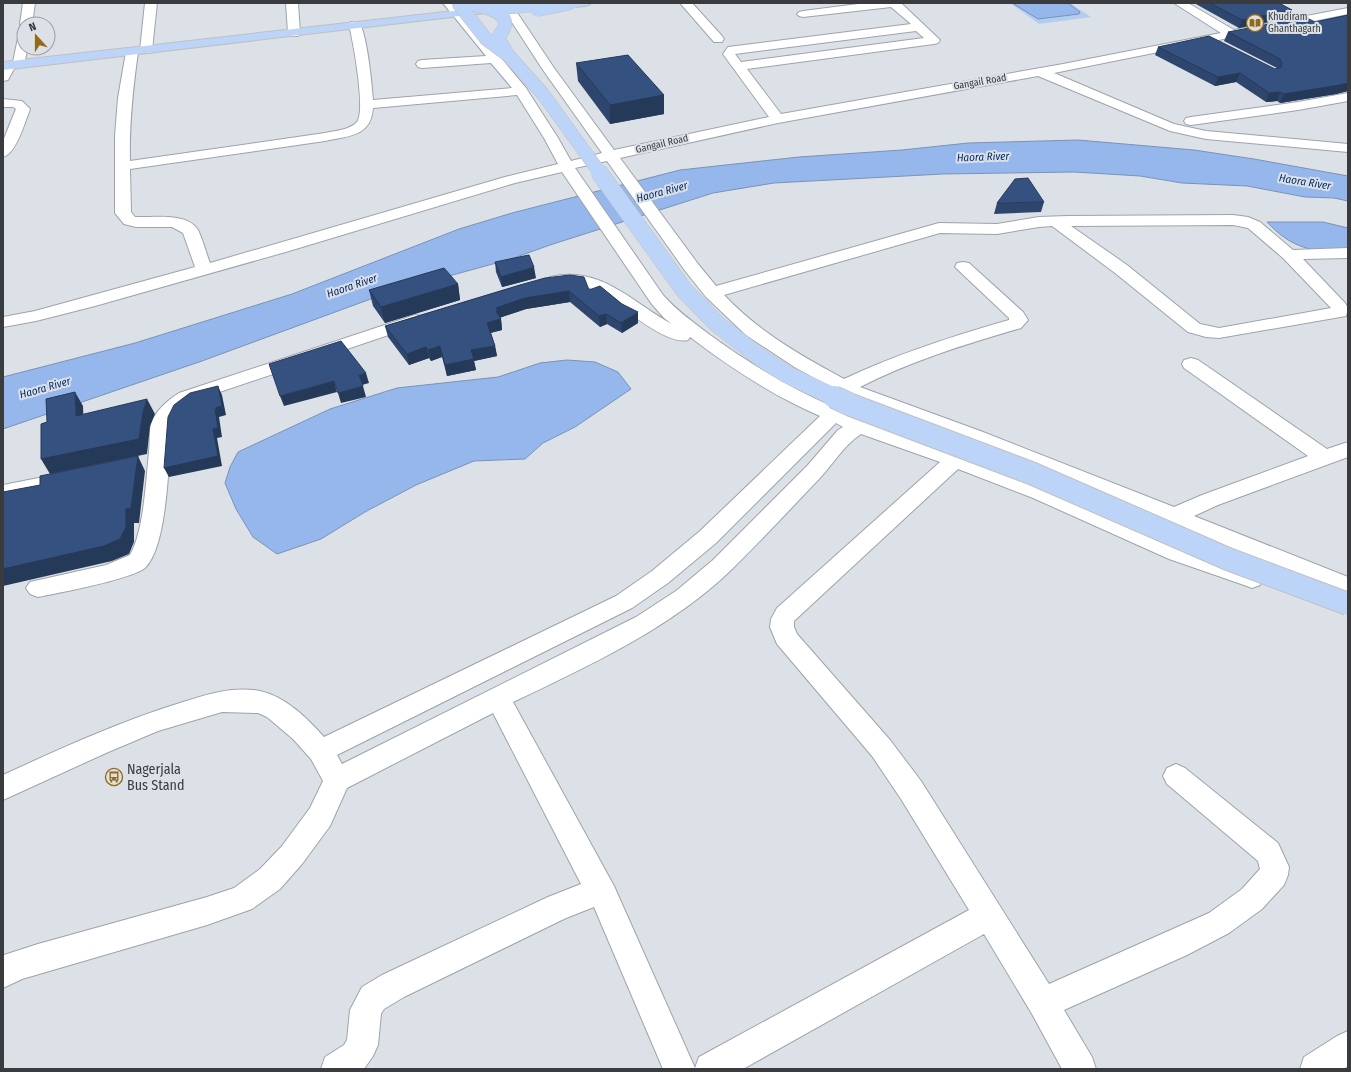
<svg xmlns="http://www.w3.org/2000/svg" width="1351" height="1072" font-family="'Fira Sans Condensed',sans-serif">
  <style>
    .green { fill: #b3ccf2 }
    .water { fill: #96b7eb; stroke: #7a92b7 }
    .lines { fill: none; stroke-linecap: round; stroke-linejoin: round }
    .minor-casing { stroke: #9ea3aa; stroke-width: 2 }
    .major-casing { stroke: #c0c0c1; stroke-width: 2 }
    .minor { fill: #fff; fill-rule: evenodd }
    .major { fill: #bdd4f9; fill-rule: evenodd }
    .major-bridge-far2-casing { stroke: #c0c0c1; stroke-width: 14; stroke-linecap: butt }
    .major-bridge-far1-casing { stroke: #c0c0c1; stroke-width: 18; stroke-linecap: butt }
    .major-bridge-casing { stroke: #c0c0c1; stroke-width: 24; stroke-linecap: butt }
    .major-bridge-far2 { stroke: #bdd4f9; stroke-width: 13 }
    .major-bridge-far1 { stroke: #bdd4f9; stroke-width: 17 }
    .major-bridge { stroke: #bdd4f9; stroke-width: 22 }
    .wall { fill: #2e466d }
    .shaded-wall { fill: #253959 }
    .building { fill: #35517f; stroke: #253959 }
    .labels { text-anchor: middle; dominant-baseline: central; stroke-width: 4; stroke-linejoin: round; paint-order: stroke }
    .far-poi-label { font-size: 10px; fill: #3a3b3e; stroke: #dce1e8; text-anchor: start }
    .far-street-label { font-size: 10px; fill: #3a3b3e; stroke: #dce1e8 }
    .far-water-label { font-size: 11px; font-style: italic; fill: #052b67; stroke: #dce1e8 }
    .near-poi-label { font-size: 14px; fill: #3a3b3e; stroke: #dce1e8; text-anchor: start }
  </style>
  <rect width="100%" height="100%" fill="#dce1e8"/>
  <path class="green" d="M1010,3H1070L1091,17L1039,24Z"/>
  <path class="water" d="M1012,3H1068L1080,12L1079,14L1038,19Z
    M1078,140L1194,150L1254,159L1348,176V201L1334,198L1305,197L1247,186L1182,183L1140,176L1074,172L943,174L774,183L713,193L550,245L511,259L387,293L202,361L3,429V377L135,343L292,294L459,229L512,213L680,170L799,157L902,150L968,143Z
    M1267,222H1323L1348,228V249C1314,255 1290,247 1267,222Z
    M567,360L595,362L618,372L631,389L575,427L543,443L525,459L474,461L416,485L365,512L321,539L277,554L253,537L236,509L225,483L230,467L238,452L330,409L397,388L498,377L540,363Z"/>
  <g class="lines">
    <g class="minor-casing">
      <path id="minor" d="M23,3H35L32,24H24V27L20,24Z
        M145,3H157L152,50L150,53H142L140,50Z
        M286,3H298L300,33L298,36H290L288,33Z
        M443,3H455L526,88L558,138L571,161L602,153L543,70L504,10L482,5L480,3H505L512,5L554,68L614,150L769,117L723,54L728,47L911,24L891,7L803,17L799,16L797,14L799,12L803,11L866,3H901L940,40L938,43L934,44L747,69L781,114L1063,64L1221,33L1174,3H1188L1234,30L1348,8V14L1054,73L1174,124L1206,131L1348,144V152L1206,139L1170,131L1038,76L778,123L620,158L698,264L716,286L939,223L997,224L1039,217L1068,216L1233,215L1248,217L1260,222L1293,250L1348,248V258L1303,259L1345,303L1348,308L1346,316L1219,338L1206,337L1188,332L1115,273L1052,226L1039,227L997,234L940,233L724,295C759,332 800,355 844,379C897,354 953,336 1009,320V318L955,267L957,263L963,262L969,263L1023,312L1028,320L1021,328C966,344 911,361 860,387L983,432L1174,507L1202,495L1308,456L1184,368L1182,364L1184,360L1191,358L1198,360L1327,449L1348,442V457L1218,505L1194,516L1348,577V596L969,442L850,397L796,368L746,335L706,297L686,272L607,161L575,168L663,295C677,311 693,322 710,335C747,362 788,387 831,406C837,400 841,398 850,401L853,405L846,413L856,417C862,411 866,410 874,412L877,417L872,424L951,451C958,444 962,443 971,445L974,450L969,457L1047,488L1185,547L1260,573L1263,579L1260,585L1252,588L1244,585L1169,559L1033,498L958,469L794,621V627L797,634L890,740L921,781L1049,984L1209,913L1242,889L1260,869L1258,861L1167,784L1163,776L1167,768L1176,764L1185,768L1278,843L1289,867L1288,875L1284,885L1262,909L1229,933L1187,955L1064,1010L1092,1057L1096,1069H1062L1032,1014L984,934L743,1069H663L594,907L566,918L404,997L384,1009L381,1014L378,1045L373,1056L364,1069H321L325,1057L344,1045L347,1040L350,1010L362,987L382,975L548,897L581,884L493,713L347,788L330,826L302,864L280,889L252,909L207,925L22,979L3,988L4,955L38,944L207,897L234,888L260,869L282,846L310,808L323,781L311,759L293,739L267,717L258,713L222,712L158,731L106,753L3,800V775C62,748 121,721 183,702C208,694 233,686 260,691C286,697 307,718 324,737L616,596L652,571L700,531L820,416C773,396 731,368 690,337L688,340C665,346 620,303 598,292C589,287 579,284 568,285C562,285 557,286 550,285L548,281L550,277C601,265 631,302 672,324L664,318L651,303L562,172L515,183L289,251L95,306L36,321L3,327V317L35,311L195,267L183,233L172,227H136L124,224L115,213V136L118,98L126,52L128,49H136L138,52C133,88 129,124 130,161L325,133C334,131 350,130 357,122C366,110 353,41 349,25L351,22H359C367,34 372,85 373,100L512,88L491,63L422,68L418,67L416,64L418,61L422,60L486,56ZM916,31L924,38L741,62L735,54ZM517,95L544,138L558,164L505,177L210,263C206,253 203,240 198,230C187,212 153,218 135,217L131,212L130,169L325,141C348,136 371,137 373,108ZM1233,225L1248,228L1283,258L1331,308L1219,328L1200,324L1127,265L1071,226ZM836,423L843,427L838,430L807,466L713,560L676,591L636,617L342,764L337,755L632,608L668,583L716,543ZM861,434L940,462L777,608L771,619L770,627L777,644L872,756L901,799L969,910L699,1057L695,1068L614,886L513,702C587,667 671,628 730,571C761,541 790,509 820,478C834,463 844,445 861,434Z
        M680,3H692L722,36L724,39L722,42H714Z
        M24,34V48H28L23,67H15L8,80L3,81V66L6,62H13L18,38L20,35Z
        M1348,93V101L1298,110L1191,125L1186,124L1184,121L1186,118L1191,117L1298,102Z
        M3,99L22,101L30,109C25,122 16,154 3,157V141L16,109L13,107H3Z
        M415,315L421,316L424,320L421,324L193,401C183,407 176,414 171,424C169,457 168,543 146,567C134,579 58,593 38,597L30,594L26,588L30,582L106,565L130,555C144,531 146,480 149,452C150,443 149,433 151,424C155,411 168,400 179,393Z
        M69,472L76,474L79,479L76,484L3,499V485Z
        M1348,1031V1066L1344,1069H1300L1304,1057L1337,1036Z"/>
    </g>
    <g class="major-casing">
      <path id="major" d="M552,3H591L589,5L585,6L547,10L543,9L541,7L543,5Z
        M507,5L511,6L513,8L511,10L3,70V62Z"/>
    </g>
    <use href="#minor" class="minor"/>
    <use href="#major" class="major"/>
    <g class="major-bridge-far2-casing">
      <path id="major-bridge-far2" d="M458,3L486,39L508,55L543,94L600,173
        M469,3C479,6 505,9 505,24C505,29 500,34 498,38L508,55
        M484,7H512L551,3
        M537,10L571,3"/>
    </g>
    <g class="major-bridge-far1-casing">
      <path id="major-bridge-far1" d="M599,172L684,290L717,324L761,358L786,374L836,398"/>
    </g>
    <g class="major-bridge-casing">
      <path id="major-bridge" d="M834,397L851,405L1031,473L1228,559L1348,604"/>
    </g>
    <use href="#major-bridge-far2" class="major-bridge-far2"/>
    <use href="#major-bridge-far1" class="major-bridge-far1"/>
    <use href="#major-bridge" class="major-bridge"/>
  </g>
  <path class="wall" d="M1194,3H1279L1292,10L1288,18L1239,28Z
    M1348,15V91L1336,94L1280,103L1277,101L1266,102L1236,82L1215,86L1155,55L1158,47L1275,69L1277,68L1224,41L1228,32L1315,22Z
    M576,63L664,95V114L610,124L578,81Z
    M1044,202L1041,212L994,214L997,203Z
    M495,262L536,278L502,287L496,272Z
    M458,284L460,300L385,323L373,306L369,290Z
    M520,285L589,290L638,323L622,333L607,324L600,327L570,302L526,309L499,318L501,319L502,330L491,333L495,346L497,356L474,361L476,370L447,376L442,357L431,361L429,358L409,365L388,337L385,326Z"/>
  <path class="shaded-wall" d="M1292,10L1288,18L1239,28L1242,20Z
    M1240,73L1236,82L1215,86L1218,77Z
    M1348,83V91L1336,94L1280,103L1284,94Z
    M1280,92L1277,101L1266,102L1269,93Z
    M664,95V114L610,124V105Z
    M534,267L536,278L502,287L501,277Z
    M458,284L460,300L385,323L381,307Z
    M569,291L570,302L526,309L499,318L501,319L502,330L489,333L487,323L496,311V308L525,298Z
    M638,312V323L622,333L621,323Z
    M606,314L607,324L600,327L599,316Z
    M440,346L442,357L431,361L428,350Z
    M495,346L497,356L474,361L476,370L447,376L445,365L471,350Z
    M426,347L429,358L409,365L407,354Z
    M366,373L369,383L362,385L359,375Z
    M334,381L337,392L284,406L280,396Z
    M218,386L222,395L226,415L219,417L222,437L217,438L222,466L169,477L164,468L213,429Z
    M363,386L366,397L341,403L338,393Z
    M75,392L83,406L84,431L76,416Z
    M147,399L155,414L150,426L147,454L50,474L41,459L143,412Z
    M138,456L145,471L139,523H134V542L129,554L112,561L3,586V569Z"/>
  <path class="building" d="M1210,3H1279L1292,10L1242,20Z
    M1348,15V83L1340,85L1284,94L1280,92L1269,93L1240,73L1218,77L1158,47L1209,36L1275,69L1281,67L1282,63L1280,59L1228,32L1305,17L1315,22Z
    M628,55L664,95L610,105L576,63Z
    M1028,178L1044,202L997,203L1015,179Z
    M529,255L534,267L501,277L495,262Z
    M444,268L458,284L381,307L369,290Z
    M570,275L584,277L589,290L600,286L622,304L638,312L621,323L606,314L599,316L569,291L525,298L496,308L498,310L496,311L501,319L487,323L495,346L471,350L474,359L445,365L440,346L428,350L426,347L407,354L385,326L520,285L545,278Z
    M341,341L366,373L359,375L363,386L338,393L334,381L280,396L269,364Z
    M218,386L222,406L215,408L218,428L213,429L218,456L164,468L168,417L174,405L190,393Z
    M75,392L76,416L147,399L143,412L139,439L41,459V424L47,422L46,399Z
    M138,456L131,508L126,509V527L120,539L104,546L3,569V492L40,485V476Z"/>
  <defs>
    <g id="library-ring" transform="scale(0.9)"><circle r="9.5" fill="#dce1e8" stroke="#946a14" stroke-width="1.5"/><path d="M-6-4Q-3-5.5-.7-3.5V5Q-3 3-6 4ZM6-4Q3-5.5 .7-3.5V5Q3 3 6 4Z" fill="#946a14"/></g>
    <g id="bus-ring" transform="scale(0.9)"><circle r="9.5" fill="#dce1e8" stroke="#946a14" stroke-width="1.5"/><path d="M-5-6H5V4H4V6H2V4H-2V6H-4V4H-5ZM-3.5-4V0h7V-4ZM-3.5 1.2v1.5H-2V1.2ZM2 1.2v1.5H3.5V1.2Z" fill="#946a14"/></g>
  </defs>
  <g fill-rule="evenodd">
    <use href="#library-ring" x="1255" y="23"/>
    <use href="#bus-ring" x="114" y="777"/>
  </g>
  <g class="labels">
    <g class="far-poi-label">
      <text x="1268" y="17">Khudiram<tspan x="1268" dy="12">Ghanthagarh</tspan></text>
    </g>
    <g class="far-street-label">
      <text transform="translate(980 82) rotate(-10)">Gangail Road</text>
      <text transform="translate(662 144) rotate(-13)">Gangail Road</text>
    </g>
    <g class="far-water-label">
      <text transform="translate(983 157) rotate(-2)">Haora River</text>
      <text transform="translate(1305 182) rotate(9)">Haora River</text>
      <text transform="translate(662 192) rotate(-15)">Haora River</text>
      <text transform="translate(352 286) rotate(-19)">Haora River</text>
      <text transform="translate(45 388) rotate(-16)">Haora River</text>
    </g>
    <g class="near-poi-label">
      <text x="127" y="769">Nagerjala<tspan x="127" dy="16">Bus Stand</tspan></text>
    </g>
  </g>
  <rect width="1351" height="1072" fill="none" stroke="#3a3b3e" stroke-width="8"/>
  <g transform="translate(36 36) rotate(339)"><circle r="19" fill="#dce1e8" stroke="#9b9fa4"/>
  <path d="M0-3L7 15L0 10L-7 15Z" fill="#946a14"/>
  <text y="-6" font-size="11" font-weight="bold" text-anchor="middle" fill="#3a3b3e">N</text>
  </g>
</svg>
